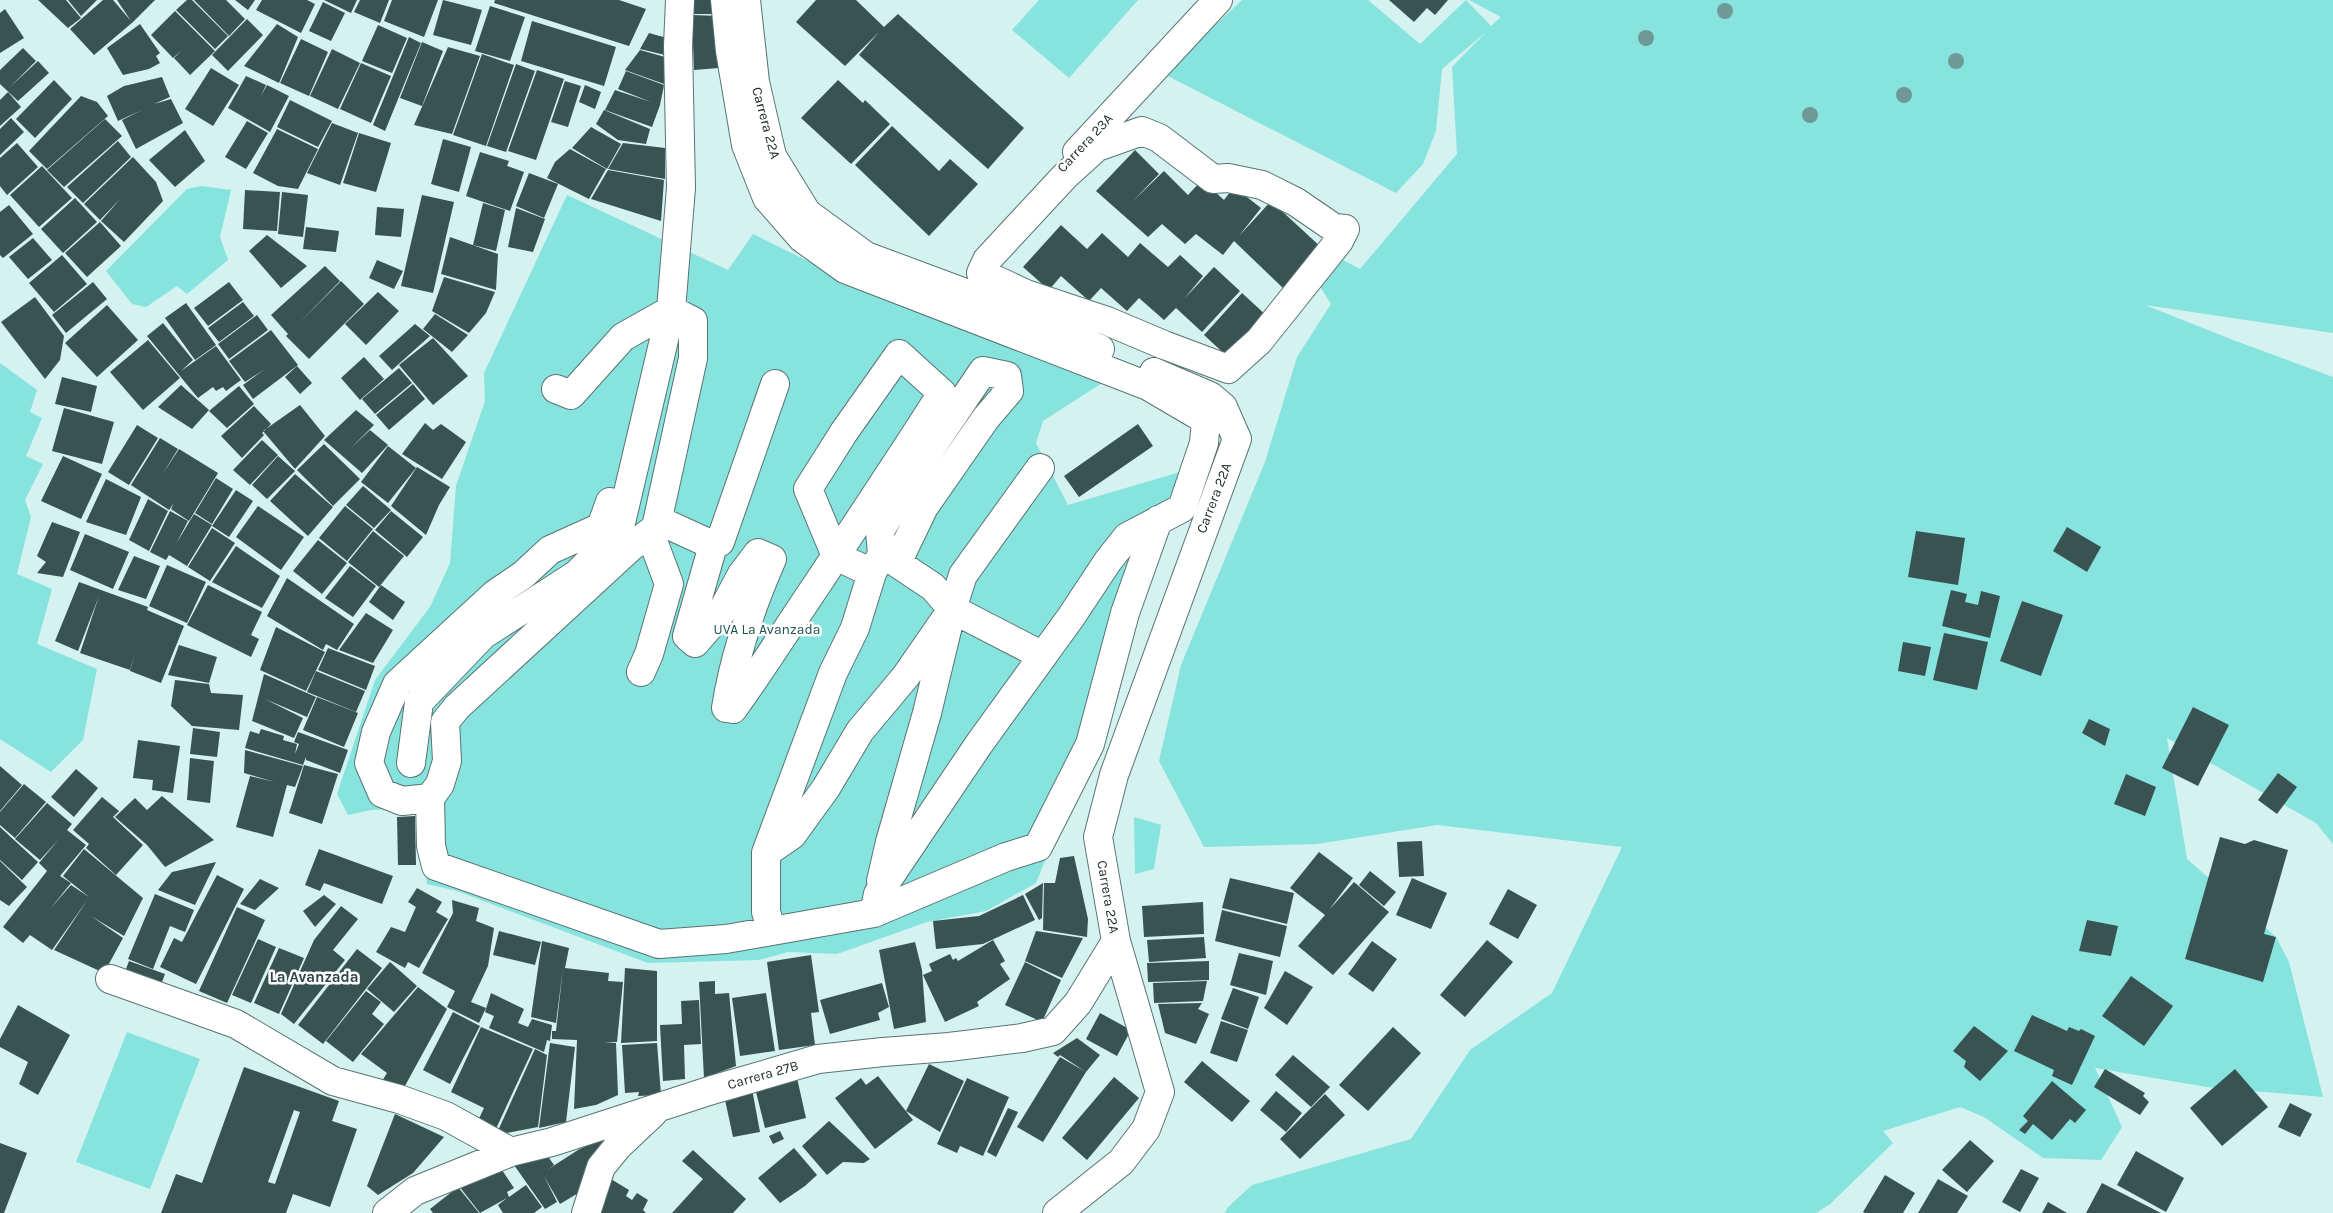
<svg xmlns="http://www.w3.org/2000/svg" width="2333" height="1213" font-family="Karla,sans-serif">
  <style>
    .green { fill: #86e3de }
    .building { fill: #385351; fill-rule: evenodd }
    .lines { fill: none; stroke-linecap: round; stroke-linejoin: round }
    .minor-casing { stroke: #587472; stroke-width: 30 }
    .minor { stroke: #fff; stroke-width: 28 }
    .tree { fill: #6f9997 }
    .labels { text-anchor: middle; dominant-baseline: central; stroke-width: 5; stroke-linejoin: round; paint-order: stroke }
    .street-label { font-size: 14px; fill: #243030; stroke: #fff }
    .park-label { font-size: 14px; fill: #1e514f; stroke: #fff }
    .neighbourhood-label { font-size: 15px; font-weight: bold; fill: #2c4745; stroke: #fff }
  </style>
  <rect width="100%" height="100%" fill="#d3f2f0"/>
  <path class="green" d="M1039,0H1138L1069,78L1012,30Z
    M1242,0H1368L1420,44L1466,0L1491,26L1501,17L1469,0H2333V333L2145,305L2233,340L2333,377V844L2316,823L2167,738L2187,859L2276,937L2289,962L2323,1097L2207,1087L2095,1068L2122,1127L2101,1160L2043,1158L1984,1117L1960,1107L1883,1131L1893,1143L1830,1204L1816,1213H1225L1227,1208L1252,1185L1411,1139L1470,1050L1552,993L1622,847L1437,825L1317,844L1204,847L1159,761L1181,665L1265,462L1297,357L1331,304L1319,285L1335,256L1360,269L1457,154L1452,67L1486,32L1442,69L1436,131L1423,164L1396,193L1164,74Z
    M202,186L231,190L220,237L228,260L187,294L177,286L146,307L132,304L106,271L187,189Z
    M567,195L728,270L753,234L828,271L1110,378L1043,421L1036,443L1068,505L1180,472L1145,557L1055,836L1036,883L986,911L927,922L837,954L788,952L759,960L648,963L457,891L427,884L417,808L371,810L348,815L337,794L375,680L430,607L450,563L456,486L485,401L484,373Z
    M0,363L37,390L30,412L42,418L26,456L43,464L25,500L31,517L17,574L52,589L37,644L97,669L83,740L51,772L0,739Z
    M1134,817L1161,825L1154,869L1135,874Z
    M127,1032L200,1059L150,1189L76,1162Z"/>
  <path class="building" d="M38,0H66L81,18L68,28Z
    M68,0H97L81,16Z
    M103,0H113L131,21L117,0H155L133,22L94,55L70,29Z
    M187,0H192L228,36L215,49L176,10Z
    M194,0H226L245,19L229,36Z
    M235,0H255L248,10Z
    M262,0H307L315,4L301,33L256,10Z
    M324,0H357L351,13Z
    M360,0H389L380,23L354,12Z
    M392,0H438L424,37L384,21Z
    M443,0L482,10L471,45L433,35Z
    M495,0H619L646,9L629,46L494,3Z
    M693,0H715L716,14H693Z
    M816,0H856L884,27L898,14L1024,128L988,169L859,55L879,32L845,66L796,22Z
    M1389,0H1448L1435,15L1427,8L1414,22Z
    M323,2L345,13L331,41L309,31Z
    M490,6L525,17L510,61L475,51Z
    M5,9L24,38L0,53V13Z
    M175,11L215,51L190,75L174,58L182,50L173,58L151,35Z
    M692,15L721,16L719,68L694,70Z
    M247,19L263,35L228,71L212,55Z
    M532,21L616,47L604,86L521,61Z
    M140,24L160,53L156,56L160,63L149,69L123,75L107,48Z
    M277,24L298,37L279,83L244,66Z
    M378,25L407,38L392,73L362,61Z
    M649,33L667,38L665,55L640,49Z
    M409,37L421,43L385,131L373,125Z
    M301,39L328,52L309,96L280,83Z
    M422,42L443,51L422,106L400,98Z
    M448,47L480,56L452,134L414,125Z
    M23,48L36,61L10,87L38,61L49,73L18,101L0,84V70Z
    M332,49L360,63L338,109L310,96Z
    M640,50L665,57L664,84L625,70Z
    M482,54L514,65L486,146L453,135Z
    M361,63L391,76L371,123L340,109Z
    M516,64L535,71L506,152L487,146Z
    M211,68L239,85L213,126L185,109Z
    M537,70L564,79L536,160L508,151Z
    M626,71L664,85L660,105L652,127L605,110L615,90L651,102L618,89Z
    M246,76L266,85L261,96L267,85L289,96L270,132L228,108Z
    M162,77L170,97L154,104L171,99L183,123L136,149L122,120L142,110L118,121L107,96L124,86Z
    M54,80L72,99L35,138L16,119Z
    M838,80L863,103L865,100L890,124L851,164L801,118Z
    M565,81L581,86L568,127L551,122Z
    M585,85L601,92L595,109L579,102Z
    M8,92L21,107L0,126V100Z
    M81,96L97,102L108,116L47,169L29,151Z
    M290,100L332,121L318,147L277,127Z
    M604,110L650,129L646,144L618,140L596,124Z
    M11,118L24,132L0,155V129Z
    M105,119L122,136L64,187L47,170Z
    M247,121L268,133L246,169L225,157Z
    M332,123L358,133L340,185L307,173Z
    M892,126L939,171L950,159L978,184L929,236L855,165Z
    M591,127L621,144L607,169L572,148Z
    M277,129L318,149L298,189L278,186L253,173Z
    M185,130L205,161L175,187L149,160Z
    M359,133L391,143L376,192L343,183Z
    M443,139L471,147L459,192L431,184Z
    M118,141L131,157L83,203L67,187Z
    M17,143L38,167L7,195L0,186V158Z
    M623,143L665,148V179L608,169Z
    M570,149L606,169L589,199L547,178L555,162Z
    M1135,150L1159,174L1133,201L1164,171L1188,195L1202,180L1224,200L1234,187L1261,208L1239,236L1271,201L1323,249L1284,289L1234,241L1223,255L1196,234L1185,244L1162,224L1148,237L1096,191Z
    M480,152L509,161L507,166L524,172L510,211L466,196Z
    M133,157L156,182L163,201L124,242L101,221L121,198L100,220L84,204Z
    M42,166L72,198L39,227L10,195Z
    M608,170L664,180L661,221L591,199Z
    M529,173L558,184L544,218L516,206Z
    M245,190L280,192L277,231L243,229Z
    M282,192L308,195L303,237L278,234Z
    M422,195L454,202L433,293L401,286Z
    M75,198L97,222L63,253L41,229Z
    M483,203L505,210L496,251L473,245Z
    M9,205L33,234L3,258L0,255V212Z
    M377,207L404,209L401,237L375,235Z
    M516,208L545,219L533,252L508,247Z
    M100,222L121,246L87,277L65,253Z
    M1061,225L1087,249L1102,233L1128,257L1140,243L1168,267L1180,255L1203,276L1184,299L1214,267L1240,291L1202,332L1176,308L1164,320L1139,298L1127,311L1101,288L1089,301L1061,276L1049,290L1023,267Z
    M306,227L339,231L336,252L303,249Z
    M267,235L307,266L281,288L249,251Z
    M450,237L498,254L496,290L441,274Z
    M33,238L52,260L28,279L9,257Z
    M62,255L87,284L54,312L29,283Z
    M377,260L403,271L394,289L369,278Z
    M325,266L340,281L300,322L341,281L364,304L309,359L286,336L288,334L271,315Z
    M444,277L495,292L486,313L469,333L432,311Z
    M93,282L107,299L66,333L52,315Z
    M229,282L243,300L208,326L194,308Z
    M378,292L399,311L366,345L345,324Z
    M1242,293L1268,317L1230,359L1204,335Z
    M35,297L64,336L60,360L45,379L1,322Z
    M243,302L254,316L219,342L208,328Z
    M186,303L216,345L195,360L165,318Z
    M107,305L138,340L97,377L65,343Z
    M435,314L468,335L452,352L423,329Z
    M257,315L268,330L229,359L218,344Z
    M163,323L193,360L181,371L216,346L241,380L226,391L223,387L216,391L213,387L198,398L147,336Z
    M415,324L430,336L392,370L379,356Z
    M271,330L298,365L253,399L243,385L265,369L245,382L229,361Z
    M433,338L468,376L433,405L399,365Z
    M148,340L180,378L143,410L110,372Z
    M364,357L384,379L360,400L341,378Z
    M297,366L312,383L300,394L285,377Z
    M399,368L412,383L375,414L362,399Z
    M62,377L97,386L91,412L55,404Z
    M413,384L425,399L389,430L376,415Z
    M181,385L209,410L192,429L158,407Z
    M239,386L254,404L227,428L209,411Z
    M300,405L325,436L295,469L263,431Z
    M254,406L271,424L262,433L264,435L242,458L221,436Z
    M64,408L114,422L102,464L52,451Z
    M356,410L374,425L349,450L370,430L388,445L362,473L324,440Z
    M425,423L433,430L441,424L466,442L442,479L402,454Z
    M1138,424L1153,446L1079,497L1064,476Z
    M137,425L158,438L129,485L108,472Z
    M160,438L178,449L162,475L179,449L218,473L189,521L171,509L174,503L169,510L131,485Z
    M262,440L278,455L250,485L233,470Z
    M324,444L360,479L333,506L297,470Z
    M388,446L416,468L388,503L361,482Z
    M63,456L102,474L81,519L41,501Z
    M278,456L295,471L267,499L252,485Z
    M417,467L450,487L439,505L426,535L391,506Z
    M295,474L333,507L308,536L270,501Z
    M216,478L233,489L212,524L195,513Z
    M106,479L141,497L126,535L86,522Z
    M363,486L391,510L374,528L346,505Z
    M236,490L253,501L229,537L212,526Z
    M148,499L168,511L149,551L129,540Z
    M258,506L304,537L281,570L236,537Z
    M345,506L373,529L347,561L319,538Z
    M170,511L188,521L176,544L194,514L212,525L187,566L169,555L166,560L150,552Z
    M391,511L423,537L407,557L375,530Z
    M52,522L80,532L63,577L37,573L46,562L37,556Z
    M2067,527L2101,547L2087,572L2053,551Z
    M212,528L235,543L210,581L188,567Z
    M373,531L404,556L379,587L348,562Z
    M1916,531L1965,538L1958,585L1908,577Z
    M85,534L129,552L113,589L70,570Z
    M318,540L347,563L322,594L293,571Z
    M236,546L280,576L262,608L212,582Z
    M134,556L160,566L146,599L118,590Z
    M167,565L206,582L187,623L149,606Z
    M350,566L376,586L353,617L325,598Z
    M287,578L354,624L337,650L326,644L323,650L267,616Z
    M79,582L148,607L147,610L184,626L161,683L130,671L136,651L130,670L80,653L99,596L78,651L55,641Z
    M208,585L262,612L251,635L259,639L251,657L187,625Z
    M381,585L405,602L393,620L369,602Z
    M1951,590L1967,594L1965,602L1978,605L1981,591L2000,596L1990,638L1942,626Z
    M2022,601L2063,615L2041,676L2000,661Z
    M366,613L393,630L373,663L339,650Z
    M276,627L325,652L306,691L260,670Z
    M1944,633L1988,642L1977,690L1933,680Z
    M1903,642L1931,647L1925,676L1898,671Z
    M179,645L217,657L209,683L168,675Z
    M328,648L375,666L366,690L318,670Z
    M316,671L365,691L356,712L307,692Z
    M264,674L316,697L307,717L265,699L303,718L294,738L252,721Z
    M175,680L209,684L211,693L243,695L239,730L192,726L171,706Z
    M317,697L358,713L344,747L303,730Z
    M2193,707L2229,725L2198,786L2162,768Z
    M2089,719L2110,729L2105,746L2082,733Z
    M193,728L220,732L217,757L190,754Z
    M261,729L284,736L283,740L297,744L295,754L299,744L294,742L298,732L348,750L340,773L306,760V757L303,765L245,748L250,731L259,734Z
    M138,740L180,746L173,793L152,790L153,780L133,778Z
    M245,750L303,766L295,787L287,785L273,837L236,827L250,776L275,782L244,773Z
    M190,758L214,761L210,803L187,800Z
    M304,765L338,774L322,824L289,813Z
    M0,766L22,785L0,811Z
    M76,769L98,788L74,817L51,797Z
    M2278,773L2297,787L2277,814L2258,800Z
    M2126,774L2156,787L2145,816L2114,804Z
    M24,784L46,802L15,838L0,825V812Z
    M162,796L214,840L165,867L147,845L115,817L135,798L147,810Z
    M102,797L119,811L113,817L143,845L116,875L86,848L89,844L73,830Z
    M47,803L72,824L67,830L86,845L60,876L71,883L50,909L71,885L89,897L63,876L84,849L143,898L124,936L91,916L123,938L104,973L54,950L88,899L52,950L30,935L23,943L3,927L47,871L39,863L59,839L40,860L15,839Z
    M415,816L416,865H398L397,817Z
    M0,827L14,840L12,842L14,840L38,862L22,880L0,860Z
    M2220,837L2245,844L2254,840L2288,850L2264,934L2276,937L2263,982L2185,959Z
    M1422,841L1424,876L1399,877L1397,842Z
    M319,849L393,876L382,904L324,883L320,891L305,885Z
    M1319,852L1353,878L1329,910L1354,882L1389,912L1333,975L1298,946L1325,915L1290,888Z
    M1074,856L1088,919L1087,937L1043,930L1044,883H1055L1060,858Z
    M0,861L27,887L9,906L0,900Z
    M216,862L195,905L158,890L172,872Z
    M1370,871L1396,892L1384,906L1359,885Z
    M217,875L244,889L196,984L160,967L174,938L182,942Z
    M1230,878L1294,893L1287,924L1222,908Z
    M1412,878L1447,893L1431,929L1396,915Z
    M260,879L279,888L255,910L240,904Z
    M1043,883L1042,918L1039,920L1025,894Z
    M417,888L442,902L436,912L448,919L419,968L408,962L405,968L376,952L391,927L405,932L416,907L408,902Z
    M1508,889L1537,905L1518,939L1489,924Z
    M155,894L194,910L185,932L170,926L153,969L128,959Z
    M324,895L336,904L315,927L303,911Z
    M1023,895L1035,920L983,944L936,949L933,921L979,916Z
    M452,900L479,908L476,921L494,928L488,966L471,1002L486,1008L479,1023L447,1007L455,991L422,973L453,913Z
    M1203,902L1204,934L1144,937L1142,906Z
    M341,906L358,919L333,950L345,960L294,1024L281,1014L314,940Z
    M237,907L265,920L227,1003L199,991Z
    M1222,910L1287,926L1280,957L1215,941Z
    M2087,920L2118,926L2111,956L2079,951Z
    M499,931L541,942L535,965L493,955Z
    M1036,931L1083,938L1062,978L1025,961Z
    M1204,937L1206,958L1149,962L1147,940Z
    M258,939L276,947L251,1003L232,995Z
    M993,940L1005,961L1000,964L1010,979L977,1002L979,1006L945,1022L923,975L932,971L929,964L950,954L953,960L956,958L958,961Z
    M1487,940L1513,962L1465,1017L1440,995Z
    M542,941L569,948L565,968L609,973L608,981L623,982L617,1042H604L616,1043L618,1095L596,1105L574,1109L577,1040L552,1039V1031H556L563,968L556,1023L531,1017Z
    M1372,941L1397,959L1373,992L1348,974Z
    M915,942L922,970L926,1022L894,1029L879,950Z
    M279,948L304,958L279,1014L254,1003Z
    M357,949L382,968L323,1044L298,1025Z
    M1239,953L1273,961L1266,995L1230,985Z
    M811,955L819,1012L811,1013L815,1045L779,1050L767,962Z
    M129,961L165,974L159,990L123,977Z
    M1209,961V980L1148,982L1147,963Z
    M390,962L417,986L394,1012L367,989Z
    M1025,962L1061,980L1042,1022L1005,1005Z
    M625,968L657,971V1041L621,1043Z
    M1285,971L1313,987L1287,1025L1264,1008Z
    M2131,976L2173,1006L2144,1046L2102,1016Z
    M715,981V994L729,993L736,1066L704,1078L699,982Z
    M1207,981L1203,1001L1154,1003L1153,983Z
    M882,983L889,1007L878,1013L880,1020L830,1034L820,1000Z
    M418,987L447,1009L400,1095L379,1086L387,1073L361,1054Z
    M1233,988L1259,997L1248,1029L1221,1019Z
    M366,991L381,1002L372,1014L384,1024L353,1062L326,1041Z
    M491,993L524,1009L518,1023L528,1027L532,1019L552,1025L550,1041L547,1040L544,1052L489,1028L494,1016L485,1012Z
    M766,993L775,1051L740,1056L732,998Z
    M699,1000L701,1044L684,1045L685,1079L663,1081L660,1025L682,1024L681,1001Z
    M1202,1003L1198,1009L1209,1014L1196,1044L1165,1033L1158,1004Z
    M18,1005L70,1035L38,1095L19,1084L28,1062L0,1047V1039Z
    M453,1012L480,1026L450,1084L423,1070Z
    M1100,1013L1131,1030L1117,1056L1086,1039Z
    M2032,1015L2067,1031L2069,1027L2079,1031L2081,1029L2095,1036L2072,1085L2052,1076L2054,1070L2014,1051Z
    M1221,1021L1248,1030L1237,1062L1210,1053Z
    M1974,1026L2008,1051L1980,1081L1964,1067L1966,1061L1953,1051Z
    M481,1027L533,1049L494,1133L476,1125L484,1108L451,1092Z
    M1393,1027L1421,1053L1368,1111L1339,1085Z
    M1077,1038L1100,1055L1086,1072L1060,1055L1058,1057L1053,1053Z
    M550,1043L575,1047L566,1122L539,1128Z
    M657,1043L661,1095L638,1096L639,1092L625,1093L622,1045Z
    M535,1049L547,1055L538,1127L496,1135Z
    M1293,1055L1330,1087L1311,1107L1275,1075Z
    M1060,1057L1086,1072L1043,1142L1017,1127Z
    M1202,1061L1250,1101L1232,1122L1184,1082Z
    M929,1064L964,1081L940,1132L906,1111Z
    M244,1067L339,1101L332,1121L357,1129L330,1207L293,1194L286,1213H161L176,1174L202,1183ZM294,1110L300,1112L275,1184L268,1182Z
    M2105,1069L2145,1093L2143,1096L2149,1102L2140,1115L2094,1087Z
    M2235,1069L2268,1107L2222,1146L2190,1108Z
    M878,1076L913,1120L875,1149L835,1098L861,1078L866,1085Z
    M1114,1077L1139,1098L1087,1160L1062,1138Z
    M797,1078L806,1118L765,1128L755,1088Z
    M967,1078L1009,1097L983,1156L960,1146L957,1153L937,1144Z
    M2052,1081L2086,1110L2075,1123L2070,1119L2052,1140L2033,1124L2025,1134L2019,1130L2028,1121L2023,1116Z
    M752,1089L760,1132L733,1137L724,1095Z
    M1276,1091L1302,1113L1286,1132L1260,1110Z
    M1325,1094L1345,1115L1300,1159L1280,1139Z
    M2290,1103L2312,1114L2300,1137L2278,1127Z
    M1008,1108L1018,1112L996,1157L987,1152Z
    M395,1114L444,1137L413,1173L378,1195L367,1186Z
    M829,1121L870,1159L864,1163L843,1162L827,1175L802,1146Z
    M780,1131L784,1139L773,1144L769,1136Z
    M606,1136L611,1145L585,1189L560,1204L544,1176L557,1202L545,1209L514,1165L547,1155L554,1165L547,1170L578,1150Z
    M1970,1140L1994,1161L1967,1192L1942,1170Z
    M0,1143L27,1153L4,1213H0Z
    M794,1148L817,1175L805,1186L780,1203L758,1178Z
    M693,1150L746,1199L733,1213H672L703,1179L682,1161Z
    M2136,1151L2184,1178L2166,1212L2117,1185Z
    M500,1167L514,1188L507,1192L509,1197L526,1185L542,1207L534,1213H503L498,1205L507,1198L480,1213L459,1186Z
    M2021,1169L2039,1178L2020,1212L2002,1202Z
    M1885,1175L1915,1193L1903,1213H1865L1863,1212Z
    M606,1176L629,1190L626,1196L632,1200L637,1193L648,1200L643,1210L646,1213H592Z
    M1938,1179L1968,1196L1957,1213H1918Z
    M2102,1183L2161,1213H2086Z
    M458,1187L479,1213H433L430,1209Z
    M2048,1202L2067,1213H2042Z"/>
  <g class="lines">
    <g class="minor-casing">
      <path id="minor" d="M746,0L755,82L772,156L807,213L866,256L987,301L1100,349
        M1142,131L1159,138L1213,179L1228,178L1262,185L1296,202L1334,228L1345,229L1339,241L1259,341L1228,369L1164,345L1107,321L1026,294L981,273L987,260L1065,176L1097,147Z
        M1077,152L1218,0
        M556,389L571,395L623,337L671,310L693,321V358L653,541L669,584L649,654L641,672
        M658,520L706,542H720L775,384
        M657,527L632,546L457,707L445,722L447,761L440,784L430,798L431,846L436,866L659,944L726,939L772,931
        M714,542L687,636L695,643L721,613L742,574L758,553L772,559C751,607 734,656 726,708L733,709C764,666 792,621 822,577C862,515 903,455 942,393L899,354L844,432L808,489L836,556L872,573L855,628L833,673L766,853V912L772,931L874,913L878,894L979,744L1071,617L1108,561L1127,537L1182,508L1204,443L1206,420L1148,386L845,269L802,238L767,198L746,145L730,51L725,0
        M872,573L882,554L880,531L910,479L983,371L1007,376L1009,391L986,418L924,507L897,563L933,587L952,609L1043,656
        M411,763L419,702L483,635L577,574L619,531L671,310L681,188L678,46L680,0
        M430,798L402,801L382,793L369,763L376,732L397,684L495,594L523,575L550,550L601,527L610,502
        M766,853L792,835L826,788L860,731L906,676L944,621
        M881,881L890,842L927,713L952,609L963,575L1040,468
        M874,913L1006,857L1038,847L1090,744L1125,613L1158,520
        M110,979L236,1024L333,1081L399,1099L446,1116L511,1152
        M387,1213L415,1191L511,1152L552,1142L712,1090L818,1059L883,1052L949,1047L1022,1038L1053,1031L1078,1003L1116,941
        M586,1213L601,1167L618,1146L653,1113
        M1057,1213L1121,1162L1146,1129L1160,1092L1116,941L1098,837L1114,775L1237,439L1223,407L1210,396L1154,372"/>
    </g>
    <use href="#minor" class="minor"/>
  </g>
  <g class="tree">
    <circle cx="1725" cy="11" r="8"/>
    <circle cx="1646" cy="38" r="8"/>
    <circle cx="1956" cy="61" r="8"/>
    <circle cx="1904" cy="95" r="8"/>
    <circle cx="1810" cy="115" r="8"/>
  </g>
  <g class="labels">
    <g class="street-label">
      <text transform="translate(766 123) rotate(75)">Carrera 22A</text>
      <text transform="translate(1085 143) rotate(-47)">Carrera 23A</text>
      <text transform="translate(1214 498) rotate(-69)">Carrera 22A</text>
      <text transform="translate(1108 897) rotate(80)">Carrera 22A</text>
      <text transform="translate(763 1075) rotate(-16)">Carrera 27B</text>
    </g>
    <g class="park-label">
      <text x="767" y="629">UVA La Avanzada</text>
    </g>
    <g class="neighbourhood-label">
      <text x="314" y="977">La Avanzada</text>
    </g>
  </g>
</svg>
